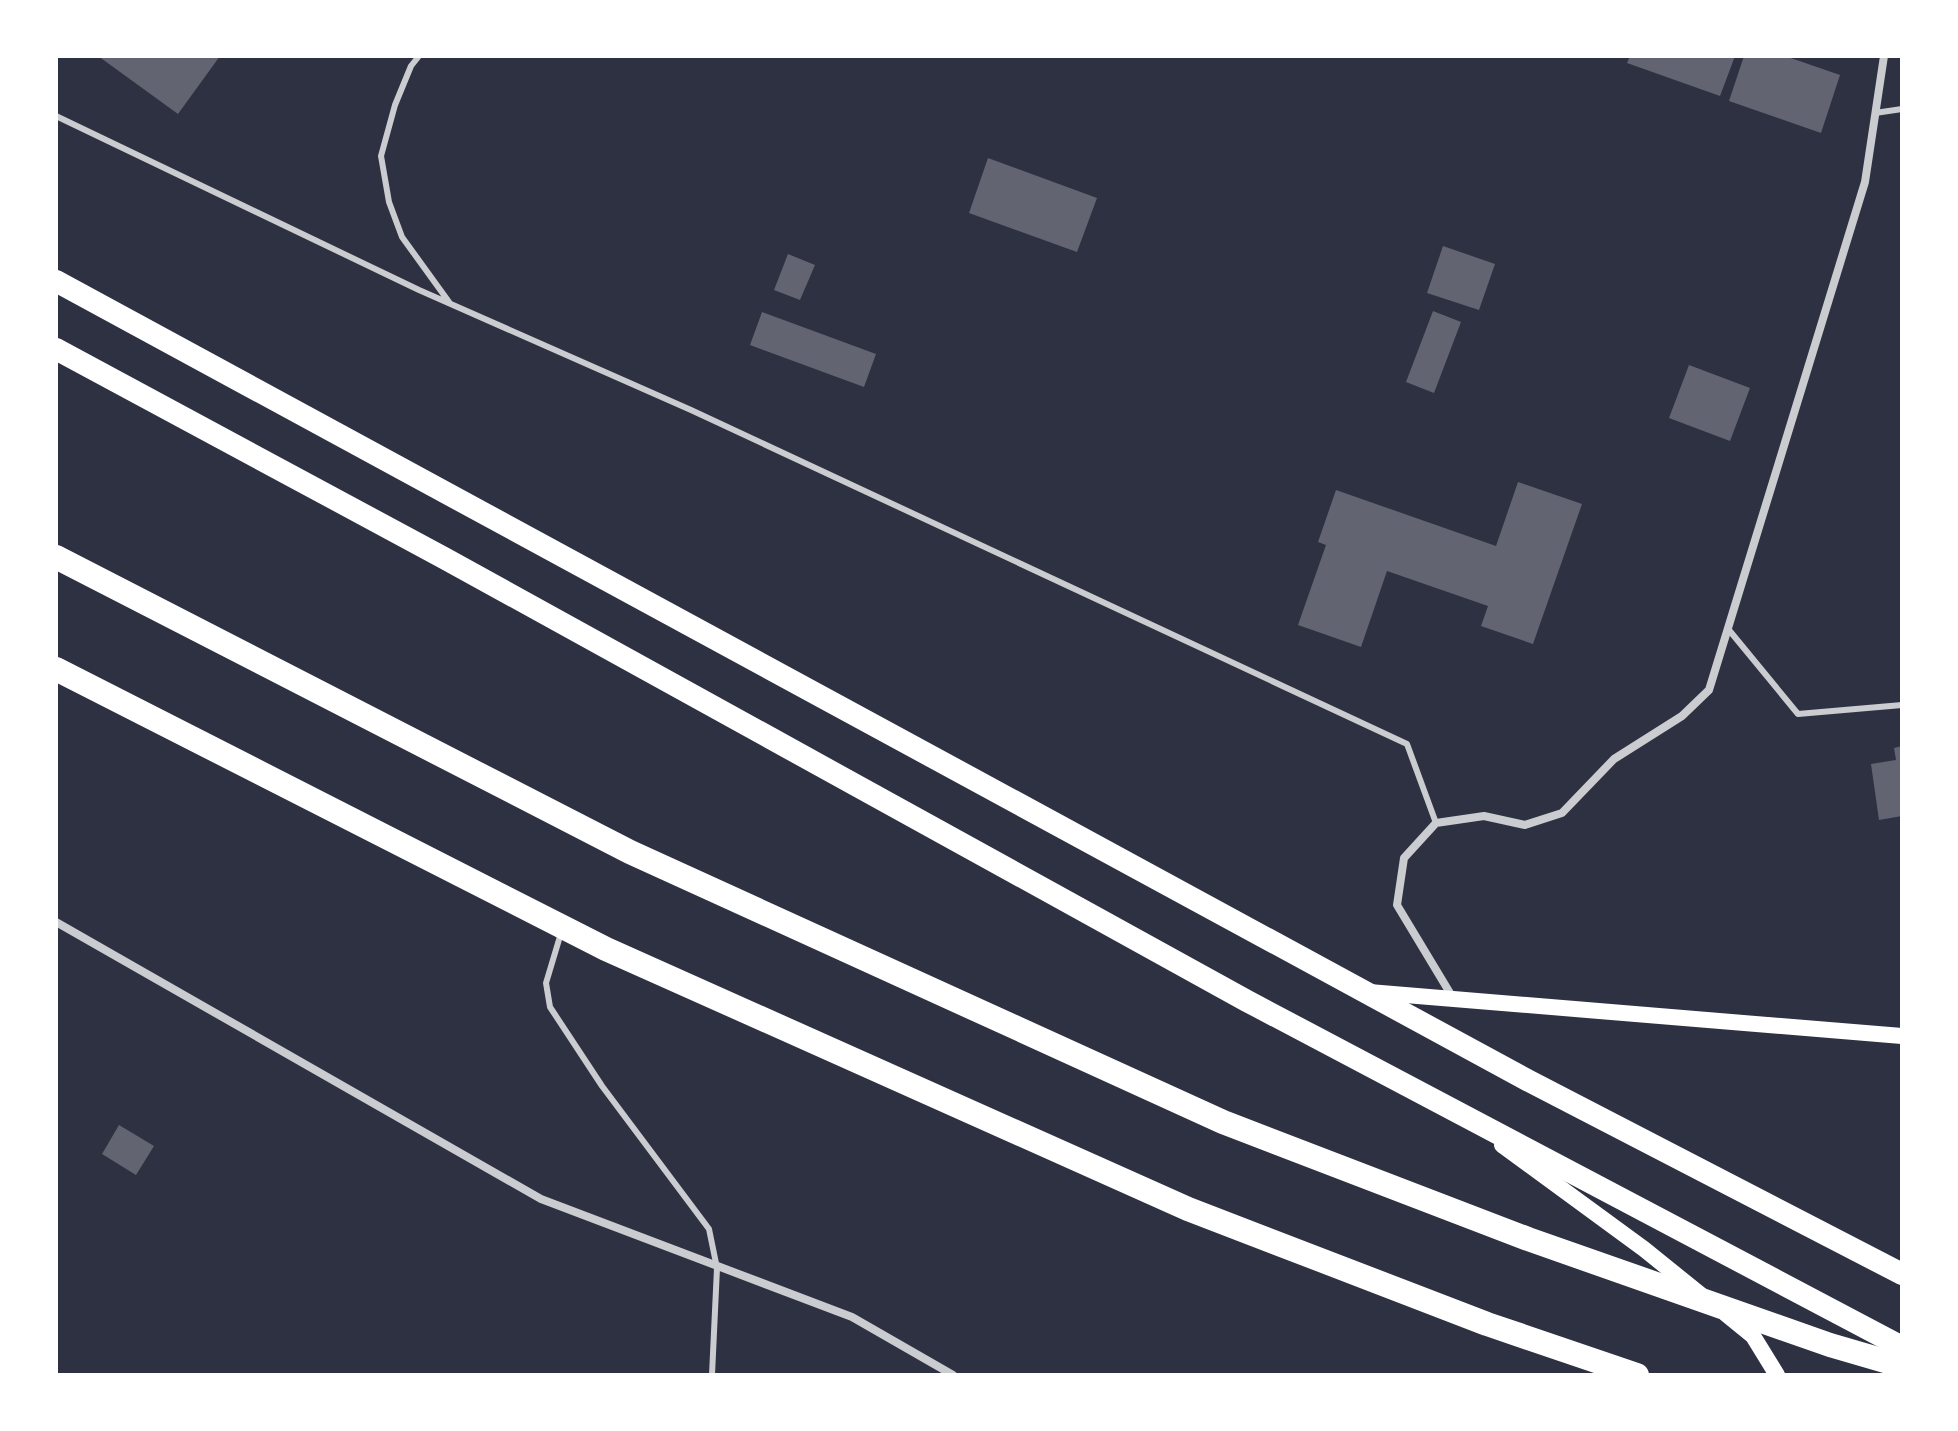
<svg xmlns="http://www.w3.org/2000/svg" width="1958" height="1431" font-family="Merriweather,serif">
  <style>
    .building { fill: #626471 }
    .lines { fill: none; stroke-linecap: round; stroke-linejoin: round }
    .service { stroke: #caccd0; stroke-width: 6 }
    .minor { stroke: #caccd0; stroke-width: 8 }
    .secondary { stroke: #fff; stroke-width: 16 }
    .trunk { stroke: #fff; stroke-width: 22 }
    .motorway { stroke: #fff; stroke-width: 24 }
  </style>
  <rect width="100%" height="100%" fill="#2d3142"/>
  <path class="building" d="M98,56H220L178,114Z
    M1630,56H1735L1720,96L1627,63Z
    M1744,56H1785L1840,75L1821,133L1729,101Z
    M988,158L1097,198L1077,252L969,213Z
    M1443,246L1495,264L1479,310L1427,293Z
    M788,254L815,265L800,300L774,290Z
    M1433,311L1461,322L1434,393L1406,382Z
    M762,312L876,354L864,387L750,345Z
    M1689,365L1750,388L1730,441L1669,418Z
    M1518,482L1582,504L1533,644L1481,626L1488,606L1387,571L1361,647L1298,625L1326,545L1318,542L1336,490L1496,546Z
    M1902,746V816L1879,820L1871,764L1896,760L1894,748Z
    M119,1125L154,1146L136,1175L102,1154Z"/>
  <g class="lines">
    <path class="service" d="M419,56L411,66L395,105L381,156L389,202L402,237L449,302
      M1875,113L1902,109
      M56,116L419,290L691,410L1407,744L1436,823
      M1729,630L1798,714L1902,705
      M561,933L546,983L550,1007L602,1086L709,1229L717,1268L712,1375"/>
    <path class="minor" d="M56,922L541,1199L852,1317L953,1375
      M1453,998L1397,905L1404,858L1436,823L1484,816L1525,825L1562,813L1614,759L1682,716L1709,690L1865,182L1884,56"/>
    <path class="secondary" d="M1369,992L1902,1036
      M1502,1145L1644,1249L1701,1295
      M1726,1314L1753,1336L1777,1375"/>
    <path class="trunk" d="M56,281L1529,1081L1902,1274
      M56,349L444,558L1247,1001L1902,1347"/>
    <path class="motorway" d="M56,557L630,852L1223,1122L1528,1239L1830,1345L1902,1366
      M56,669L606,949L1188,1209L1487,1324L1637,1375"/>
  </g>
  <rect width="1958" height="1431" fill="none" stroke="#ffffff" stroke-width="116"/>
</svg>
